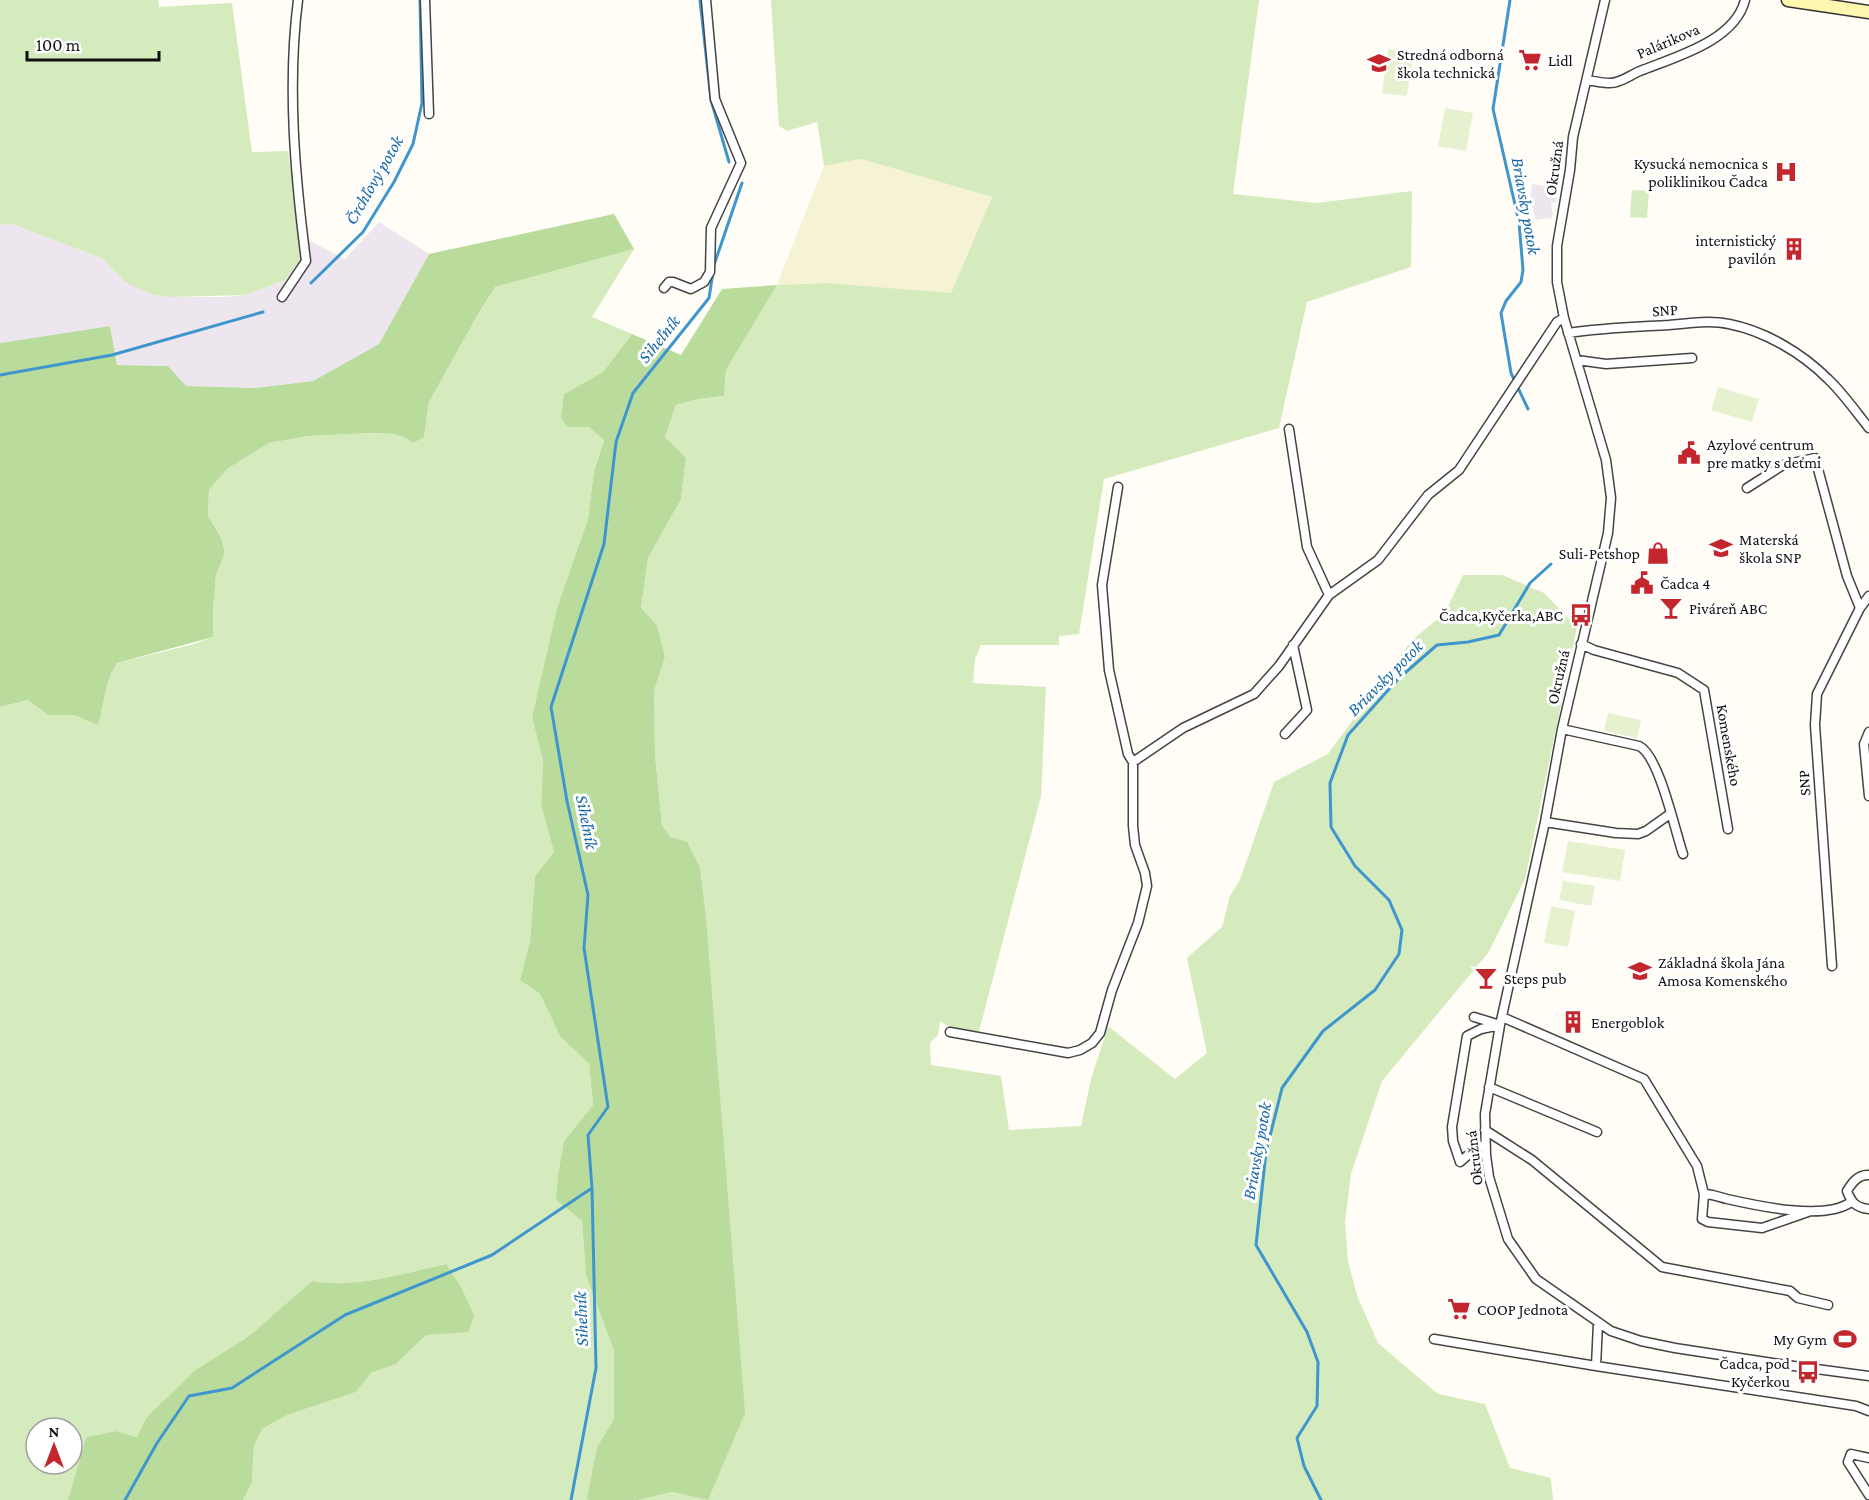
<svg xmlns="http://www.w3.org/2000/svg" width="1869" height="1500" font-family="'Crimson Pro',serif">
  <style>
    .industrial { fill: #eee6ef }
    .farmland { fill: #f6f3d4 }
    .green { fill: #d5ebbd; fill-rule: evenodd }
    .forest { fill: #b9dc9c }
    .pitch { fill: #e6f2cf }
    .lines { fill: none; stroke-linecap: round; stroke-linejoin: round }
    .stream { stroke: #3f96cf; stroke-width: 3 }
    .minor-casing { stroke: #444; stroke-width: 11 }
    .secondary-casing { stroke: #333; stroke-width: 15 }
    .minor { stroke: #fff; stroke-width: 8 }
    .secondary { stroke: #fff6b0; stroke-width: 12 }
    .labels { text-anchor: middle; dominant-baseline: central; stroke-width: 6; stroke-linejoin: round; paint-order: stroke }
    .street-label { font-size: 16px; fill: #111; stroke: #fff }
    .poi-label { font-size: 16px; fill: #111; stroke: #fff; text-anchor: start }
    .water-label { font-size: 18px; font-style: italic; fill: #1768a6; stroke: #fff }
  </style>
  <rect width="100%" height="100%" fill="#fffdf5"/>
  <path class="industrial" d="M1532,184L1549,187V193L1557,191L1556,203H1551L1553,215L1551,219L1546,218L1536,220L1530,199Z
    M379,222L429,254L379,344L313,381L255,388L185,386L168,366L117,365L110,326L0,343V225L12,224L101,258L124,281L170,297H225L245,295L285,280L303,256L302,237L345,259Z"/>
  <path class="farmland" d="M861,159L992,197L951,293L829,283L777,285L824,166Z"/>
  <path class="green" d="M0,0H158L159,7L232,3L252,152L288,151L303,256L285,280L245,295L170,297L154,295L137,288L124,281L101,258L12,224L0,225Z
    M771,0H1259L1233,194L1317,203L1412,191L1411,267L1307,302L1279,428L1104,479L1079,634L1059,636V645H981L975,659L973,683L1046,687L1041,796L978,1035L951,1028L940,1021L938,1035L930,1043L931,1065L1001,1076L1009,1130L1081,1126L1091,1079L1108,1026L1175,1079L1207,1053L1187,958L1222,927L1230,896L1240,880L1274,782L1328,754L1411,641L1445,613L1463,575H1502L1544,593L1577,627L1525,879L1488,953L1382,1081L1351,1174L1345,1222L1348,1262L1358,1298L1378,1343L1438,1394L1485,1404L1510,1468L1551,1478L1553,1500H638L672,1492L708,1500L669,837L662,825L655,755L654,691L665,657L657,625L641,608L648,558L681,499L686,458L665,437L676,405L698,399L724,396L726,370L777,285L829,283L951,293L992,197L861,159L824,166L817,122L787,131L779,126Z
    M1632,190L1649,191L1647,218L1630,217Z
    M634,249L592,317L632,334L603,372L564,394L589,427L604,439L594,471L588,519L557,608L532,717L543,761L541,805L554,852L535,876L530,941L520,980L540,994L560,1036L589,1064L593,1105L564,1141L558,1174L556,1200L582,1221L586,1275L614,1351V1419L597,1447L588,1499L590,1500H243L252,1482L254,1446L262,1429L287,1415L356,1392L371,1373L396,1364L426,1335L445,1264C403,1273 356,1289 312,1281L249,1336L194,1371L146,1418L137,1437L116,1431L86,1437L68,1500H0V707L28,700L48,715L102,713C103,694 107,679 117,663L194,644L213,637V610L216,575L225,553L221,536L208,516L209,490L227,469L269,443L309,436L373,433L394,434L406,438L424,437L429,402L478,314L495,287ZM36,1428H72V1464H36Z"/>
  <path class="forest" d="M614,214L634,249L495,287L478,314L429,402L424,437L413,443L406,438L394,434L373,433L309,436L269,443L227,469L209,490L208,516L221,537L225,553L216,575L213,610V637L117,663C102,687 106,701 98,725L75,715H48L28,700L0,707V343L110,326L117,365L168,366L186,386L255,388L313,381L379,344L429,254Z
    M777,285L726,370L724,396L698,399L676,405L665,437L686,458L681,499L648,558L641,608L657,625L665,657L654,691L655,755L662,825L670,837L687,842L700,868L706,918L745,1413L708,1500L672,1492L638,1500H590L587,1499L597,1447L614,1419V1351L586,1275L582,1221L556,1200L558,1174L564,1141L593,1105L589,1064L560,1036L540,994L520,980L530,941L535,876L554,852L541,805L543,761L532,717L557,608L588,519L594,471L604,440L589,427H568L561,418L564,394L603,372L632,334L681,355L722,289Z
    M446,1264L462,1289L474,1316L468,1332L426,1335L396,1364L371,1373L356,1392L287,1415L262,1429L254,1446L252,1482L243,1500H68L86,1437L116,1431L137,1437L146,1418L194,1371L249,1336L312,1281C356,1289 403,1273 446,1264Z"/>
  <path class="pitch" d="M1388,49L1413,53L1407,96L1382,93Z
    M1445,108L1473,113L1466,151L1438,146Z
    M1718,387L1759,399L1752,422L1711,410Z
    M1608,713L1641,720L1637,738L1604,731Z
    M1568,841L1625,850L1620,881L1562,872Z
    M1563,881L1595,886L1591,906L1559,900Z
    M1551,906L1575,911L1568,947L1544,943Z"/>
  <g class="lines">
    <path class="stream" d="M700,0L711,100L729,162
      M1510,0L1493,109L1519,222L1523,270L1521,282L1506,301L1501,313L1511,373L1528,409
      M714,265L742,183
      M311,283L363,232L394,182L413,144L422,103L420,0
      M0,375L112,355L263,312
      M125,1500L157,1443L189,1396L232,1388L345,1315L492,1255L592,1188
      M571,1500L596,1368L592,1188L588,1135L608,1107L584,948L588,895L567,801L551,707L604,544L616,442L633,393L709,298L713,272
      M1321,1500L1304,1466L1297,1438L1317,1406L1318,1362L1307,1332L1256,1245L1266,1152L1282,1088L1323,1031L1375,990L1399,954L1402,930L1389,900L1355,866L1331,827L1330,783L1348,735L1398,679L1437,645L1468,642L1499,635L1530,583L1551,564"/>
    <g class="minor-casing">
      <path id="minor" d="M425,0L429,114
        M1605,0L1573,137L1570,170L1557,246V282L1564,318L1606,460L1611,498L1608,533L1562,729L1545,822L1500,1025L1485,1114L1486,1155L1489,1177L1508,1239L1536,1279L1611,1331L1641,1341L1675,1348L1779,1364L1869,1376
        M1587,80C1594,81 1602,83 1610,83C1621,83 1630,75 1640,71C1675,57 1735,41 1745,0
        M664,288L669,282H673L691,289L704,282L710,272L711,228L741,163L715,99L706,0
        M282,297L306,261C295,175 287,86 298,0
        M1568,333C1602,328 1635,327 1669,325C1688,323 1710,320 1729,324C1765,331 1802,353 1828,379C1843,393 1856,412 1869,428
        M1577,360L1606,364L1692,358
        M1289,429L1307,547L1329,595
        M1118,487L1102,585L1109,670L1128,754L1133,762L1183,728L1254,694L1279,666L1329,595L1378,560L1428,495L1459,470L1557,322L1564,318
        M1747,488L1783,465L1815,458L1847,576L1860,608
        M1581,644L1594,650L1678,673L1704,690L1728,829
        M1562,729L1639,746C1659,755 1675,831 1683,854
        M1869,732L1864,744L1869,796
        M1285,734L1307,710L1293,645
        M1545,822L1616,833L1638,834L1646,831L1670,814
        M1832,966L1815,725L1817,694L1860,608L1869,596
        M1474,1017L1497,1024
        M1502,1017L1644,1079L1697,1166L1704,1194L1702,1219L1708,1222L1762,1228L1808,1212
        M950,1032L1068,1053L1080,1050L1092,1043L1100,1033L1112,990L1138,923L1147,886L1145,873L1135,845L1133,826V762
        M1489,1087L1597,1132
        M1485,1130L1532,1160L1662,1267L1790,1291L1798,1298L1828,1305
        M1485,1144L1468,1155L1460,1162L1453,1141L1452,1127L1467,1036L1481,1029L1500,1025
        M1869,1175C1858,1174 1852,1183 1847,1191C1851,1202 1856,1208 1869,1209
        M1704,1194C1712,1194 1719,1197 1727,1199C1758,1206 1825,1221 1851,1202
        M1434,1339L1596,1366L1598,1323
        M1596,1366L1856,1406L1869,1411
        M1869,1458L1851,1454L1848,1462L1869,1495"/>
    </g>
    <g class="secondary-casing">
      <path id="secondary" d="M1788,0L1869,12"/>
    </g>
    <use href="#minor" class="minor"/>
    <use href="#secondary" class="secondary"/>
  </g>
  <defs>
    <g id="supermarket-bare" transform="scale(1.8)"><path d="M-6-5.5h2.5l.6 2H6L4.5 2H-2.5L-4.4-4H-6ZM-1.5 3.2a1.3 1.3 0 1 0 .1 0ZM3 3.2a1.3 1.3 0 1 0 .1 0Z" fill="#c4262e" stroke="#fff" stroke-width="2.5" paint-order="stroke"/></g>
    <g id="school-bare" transform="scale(1.8)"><path d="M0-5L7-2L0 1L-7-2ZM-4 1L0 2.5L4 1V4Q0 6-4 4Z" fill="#c4262e" stroke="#fff" stroke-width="2.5" paint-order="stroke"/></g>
    <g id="hospital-bare" transform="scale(1.8)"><path d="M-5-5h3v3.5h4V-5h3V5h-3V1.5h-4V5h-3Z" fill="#c4262e" stroke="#fff" stroke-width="2.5" paint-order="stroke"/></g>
    <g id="building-bare" transform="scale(1.8)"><path d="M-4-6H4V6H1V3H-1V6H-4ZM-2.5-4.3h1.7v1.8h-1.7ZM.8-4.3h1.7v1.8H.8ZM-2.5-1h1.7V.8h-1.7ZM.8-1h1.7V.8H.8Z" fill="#c4262e" stroke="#fff" stroke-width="2.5" paint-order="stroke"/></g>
    <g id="civic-bare" transform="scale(1.8)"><path d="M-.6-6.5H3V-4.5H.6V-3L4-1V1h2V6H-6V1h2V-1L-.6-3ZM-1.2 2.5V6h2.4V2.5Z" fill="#c4262e" stroke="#fff" stroke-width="2.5" paint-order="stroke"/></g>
    <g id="shop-bare" transform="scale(1.8)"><path d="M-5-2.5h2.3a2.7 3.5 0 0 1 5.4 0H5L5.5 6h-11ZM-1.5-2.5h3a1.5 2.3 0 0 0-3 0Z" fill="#c4262e" stroke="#fff" stroke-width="2.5" paint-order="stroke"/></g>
    <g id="bar-bare" transform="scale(1.8)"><path d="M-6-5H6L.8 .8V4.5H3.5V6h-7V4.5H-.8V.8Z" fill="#c4262e" stroke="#fff" stroke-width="2.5" paint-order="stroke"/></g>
    <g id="bus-bare" transform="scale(1.8)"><path d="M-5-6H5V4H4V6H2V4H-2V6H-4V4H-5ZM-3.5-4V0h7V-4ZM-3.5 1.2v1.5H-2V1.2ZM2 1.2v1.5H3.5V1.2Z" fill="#c4262e" stroke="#fff" stroke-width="2.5" paint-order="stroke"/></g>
    <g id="stadium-bare" transform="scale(1.8)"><path d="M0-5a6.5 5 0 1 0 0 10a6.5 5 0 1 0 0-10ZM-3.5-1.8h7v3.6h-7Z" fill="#c4262e" stroke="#fff" stroke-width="2.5" paint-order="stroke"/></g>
  </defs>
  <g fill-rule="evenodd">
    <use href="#supermarket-bare" x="1530" y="60"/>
    <use href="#school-bare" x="1379" y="63"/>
    <use href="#hospital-bare" x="1786" y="172"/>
    <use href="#building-bare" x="1794" y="249"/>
    <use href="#civic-bare" x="1689" y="453"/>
    <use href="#school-bare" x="1721" y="548"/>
    <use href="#shop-bare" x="1658" y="553"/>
    <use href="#civic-bare" x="1642" y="583"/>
    <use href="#bar-bare" x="1671" y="608"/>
    <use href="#bus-bare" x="1581" y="615"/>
    <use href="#school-bare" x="1640" y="971"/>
    <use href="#bar-bare" x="1486" y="978"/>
    <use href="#building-bare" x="1573" y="1022"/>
    <use href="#supermarket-bare" x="1459" y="1309"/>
    <use href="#stadium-bare" x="1845" y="1339"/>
    <use href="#bus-bare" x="1808" y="1372"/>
  </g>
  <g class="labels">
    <g class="street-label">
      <text transform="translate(1668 41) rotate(-23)">Palárikova</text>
      <text transform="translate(1554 168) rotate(-82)">Okružná</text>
      <text transform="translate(1665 310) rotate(-4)">SNP</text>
      <text transform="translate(1558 677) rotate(-77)">Okružná</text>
      <text transform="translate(1729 745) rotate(80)">Komenského</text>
      <text transform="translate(1804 783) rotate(-94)">SNP</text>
      <text transform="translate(1474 1158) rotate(-97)">Okružná</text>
    </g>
    <g class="poi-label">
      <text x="1397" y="54">Stredná odborná<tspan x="1397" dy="18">škola technická</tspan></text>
      <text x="1548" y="60">Lidl</text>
      <text x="1768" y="163" text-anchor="end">Kysucká nemocnica s<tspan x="1768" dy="18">poliklinikou Čadca</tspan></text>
      <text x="1776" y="240" text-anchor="end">internistický<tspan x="1776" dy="18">pavilón</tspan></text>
      <text x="1707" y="444">Azylové centrum<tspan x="1707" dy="18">pre matky s deťmi</tspan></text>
      <text x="1739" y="539">Materská<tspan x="1739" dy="18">škola SNP</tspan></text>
      <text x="1640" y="553" text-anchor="end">Suli-Petshop</text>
      <text x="1660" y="583">Čadca 4</text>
      <text x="1689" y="608">Piváreň ABC</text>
      <text x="1563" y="615" text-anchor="end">Čadca,Kyčerka,ABC</text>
      <text x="1658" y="962">Základná škola Jána<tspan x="1658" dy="18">Amosa Komenského</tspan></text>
      <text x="1504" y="978">Steps pub</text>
      <text x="1591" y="1022">Energoblok</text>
      <text x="1477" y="1309">COOP Jednota</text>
      <text x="1827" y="1339" text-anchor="end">My Gym</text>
      <text x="1790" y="1363" text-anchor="end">Čadca, pod<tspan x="1790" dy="18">Kyčerkou</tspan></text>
    </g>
    <g class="water-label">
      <text transform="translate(374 180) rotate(-60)">Črchľový potok</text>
      <text transform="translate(1526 206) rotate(80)">Briavsky potok</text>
      <text transform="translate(659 339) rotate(-51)">Siheľník</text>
      <text transform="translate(1385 678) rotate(-45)">Briavsky potok</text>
      <text transform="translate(587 822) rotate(79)">Siheľník</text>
      <text transform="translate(1257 1151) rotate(-80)">Briavsky potok</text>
      <text transform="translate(581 1319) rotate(-92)">Siheľník</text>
    </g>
  </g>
  <g transform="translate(54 1446)"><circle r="28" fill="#ffffff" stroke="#a0a0a0" stroke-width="1.5"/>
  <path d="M0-4.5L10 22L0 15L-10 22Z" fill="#c4262e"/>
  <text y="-9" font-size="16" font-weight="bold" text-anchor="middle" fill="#111111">N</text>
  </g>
  <path d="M27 51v9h132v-9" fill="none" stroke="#111111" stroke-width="3"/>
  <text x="36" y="51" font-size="18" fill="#111111" stroke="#ffffff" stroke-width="4.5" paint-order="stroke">100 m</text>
</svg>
